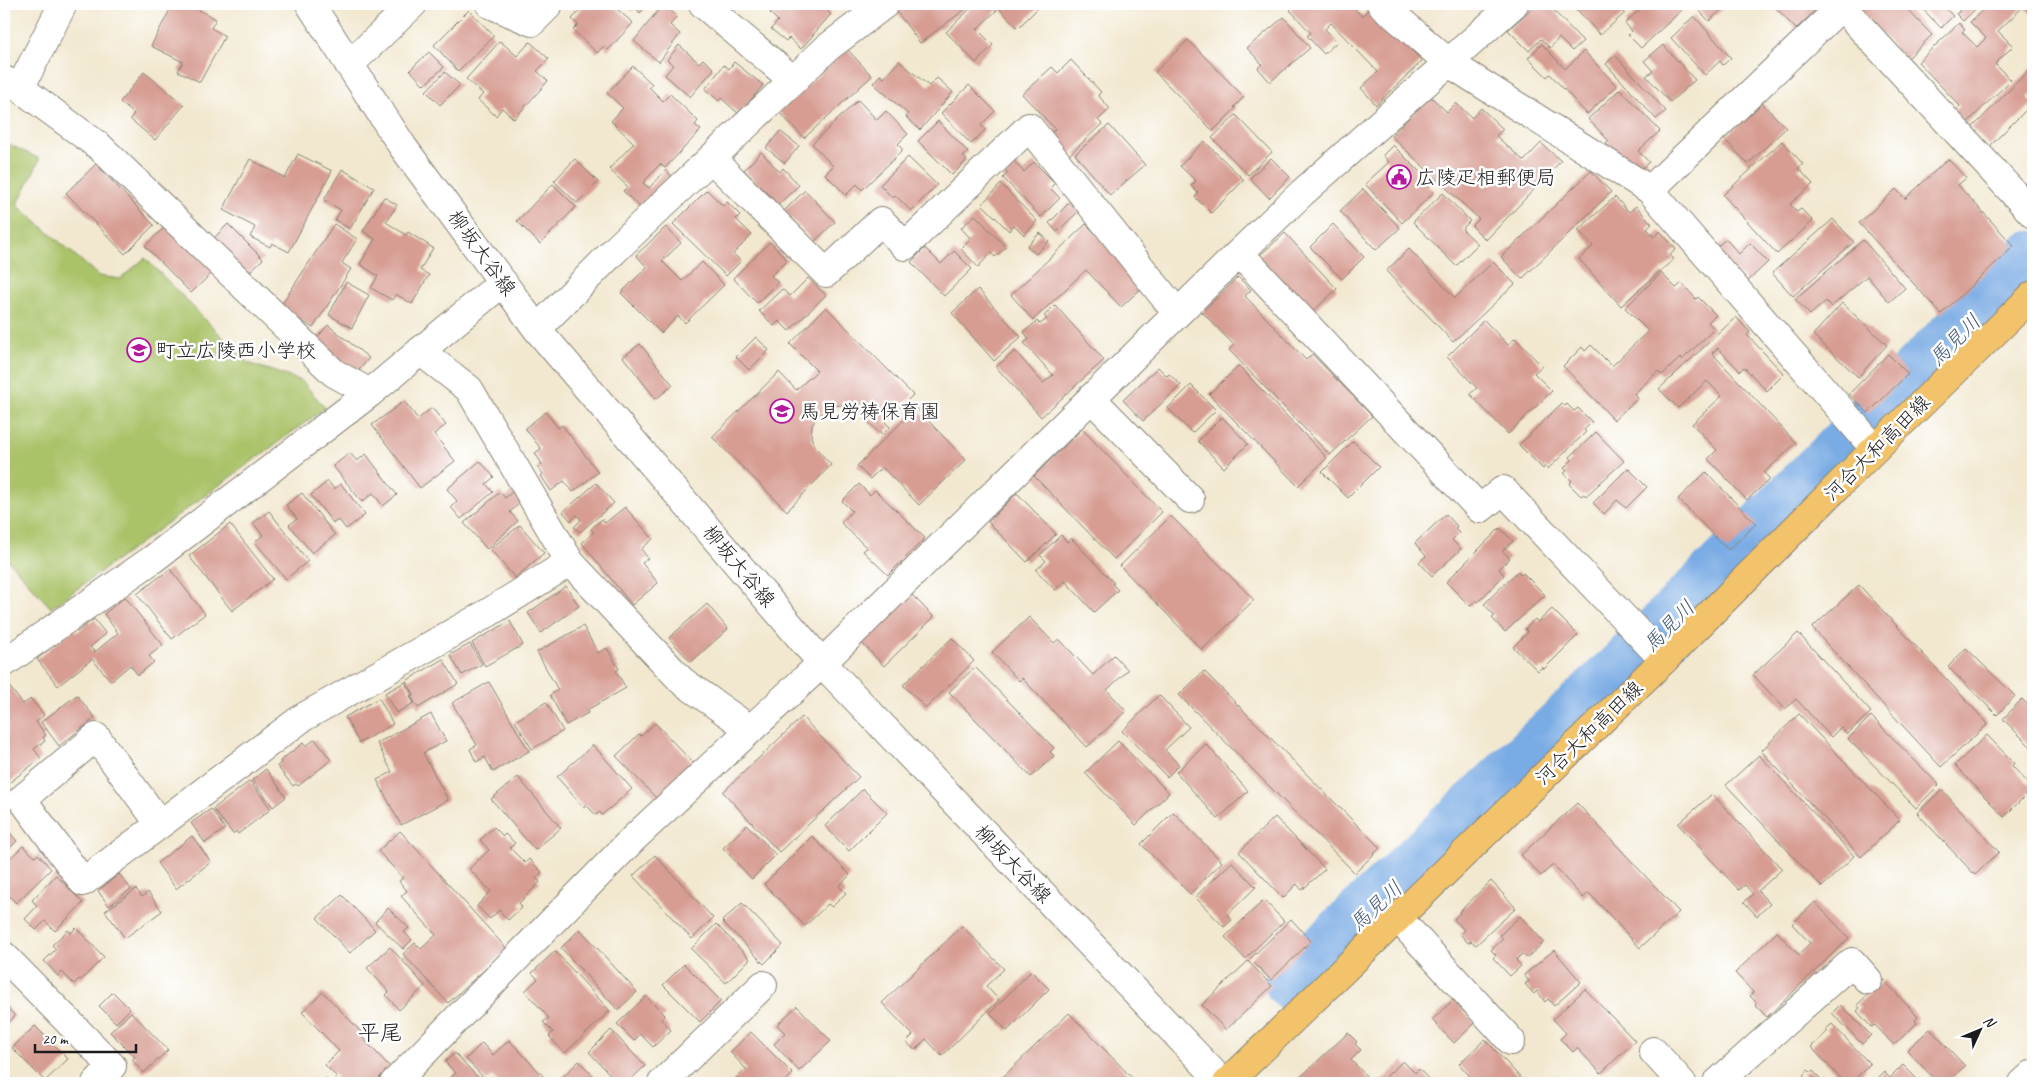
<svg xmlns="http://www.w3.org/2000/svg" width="2037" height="1087" font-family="Caveat,'Klee One',sans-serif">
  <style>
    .green { fill: #aac369; stroke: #637042 }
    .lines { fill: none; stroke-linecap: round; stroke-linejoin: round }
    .river { stroke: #79abe4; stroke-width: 61 }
    .building { fill: #d79d93 }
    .minor-casing { stroke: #878276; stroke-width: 30 }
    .major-casing { stroke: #878276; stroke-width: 30 }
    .minor { stroke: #fff; stroke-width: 28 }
    .major { stroke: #f2c36a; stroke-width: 28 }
    .labels { text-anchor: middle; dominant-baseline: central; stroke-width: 5; stroke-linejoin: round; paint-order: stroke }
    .poi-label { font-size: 20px; fill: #1c1c1c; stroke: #fff; text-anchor: start }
    .street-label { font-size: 20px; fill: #1c1c1c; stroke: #fff }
    .water-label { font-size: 21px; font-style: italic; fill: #465c76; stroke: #fff }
    .quarter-label { font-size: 22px; fill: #1c1c1c; stroke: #fff }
  </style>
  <rect width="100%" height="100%" fill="#fff"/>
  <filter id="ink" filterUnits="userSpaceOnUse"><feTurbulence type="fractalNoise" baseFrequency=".02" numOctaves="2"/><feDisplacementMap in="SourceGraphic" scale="10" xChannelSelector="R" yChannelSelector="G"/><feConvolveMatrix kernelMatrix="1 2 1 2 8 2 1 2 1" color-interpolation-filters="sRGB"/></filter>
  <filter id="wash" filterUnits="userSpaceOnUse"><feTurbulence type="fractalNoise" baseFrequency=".0096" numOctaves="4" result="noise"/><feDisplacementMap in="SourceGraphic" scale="20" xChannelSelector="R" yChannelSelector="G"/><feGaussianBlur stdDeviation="1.12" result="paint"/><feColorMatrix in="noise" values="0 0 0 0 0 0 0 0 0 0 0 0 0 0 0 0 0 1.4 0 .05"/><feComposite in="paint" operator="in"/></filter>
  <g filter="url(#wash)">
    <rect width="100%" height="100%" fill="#f2e8d0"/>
    <path class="green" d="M4,142L40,159L17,205L99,276L120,279L145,258L248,363L302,381L325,408L51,608L4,556Z"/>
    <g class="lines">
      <path class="river" d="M1295,982L1625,670L2033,261"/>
    </g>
    <g id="blocks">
      <path class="building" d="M173,4H188L216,19L211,28L225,36L200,82L178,71L183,62L151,46Z
        M586,4H611L633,23L608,50L604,46L597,53L573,30L578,25L572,19Z
        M624,4H649L640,13L635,7L632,11Z
        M663,4L677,16L670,25L680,34L659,62L634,41Z
        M778,4H819L831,14L801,49L789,38L786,41L771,29L778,21L770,13Z
        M905,4H972L920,43L896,11Z
        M975,4H1042L1018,28L999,8L977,29L993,45L976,63L946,32Z
        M1296,4H1350L1362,16L1371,7L1422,61L1376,105L1361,88L1378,72L1331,23L1325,29L1337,42L1324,54L1307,36L1311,33L1290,10Z
        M1536,4H1547L1583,41L1572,51L1559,38L1550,48L1541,39L1529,51L1508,30Z
        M1572,4H1616L1625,13L1600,35Z
        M1646,4H1681L1685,7L1641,48L1628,35L1632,31L1625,23Z
        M1693,4H1728L1709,21Z
        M1772,4H1822L1796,29Z
        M1867,4H1902L1932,35L1906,60L1860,11Z
        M1918,4H1941L1953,16L1941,28Z
        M1953,4H1981L1963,21L1956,14L1960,11Z
        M1989,4H2033V16L2024,6L1998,31L2013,46L1995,64L2011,80L1966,124L1954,112L1960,106L1918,62L1959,23L1965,30L1962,32L1977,47L1986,38L1970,22Z
        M469,10L494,36L458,71L434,45Z
        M1694,16L1731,58L1723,65L1720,61L1705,75L1671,38Z
        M1284,17L1310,48L1270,82L1258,68L1262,64L1247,48Z
        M1188,40L1244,97L1234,107L1236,108L1213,131L1155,72Z
        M500,41L517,56L530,42L549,59L537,71L548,81L514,119L502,108L496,116L478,100L483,94L466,79Z
        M1542,44L1565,69L1584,51L1617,86L1587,114L1550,74L1547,77L1528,58Z
        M679,45L699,63L703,59L714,69L690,97L665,75L673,65L667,60Z
        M1663,45L1695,80L1670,102L1646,76L1653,71L1644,61Z
        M847,49L872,76L804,138L779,112Z
        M429,52L444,67L424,85L410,70Z
        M1615,55L1666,111L1656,119L1606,64Z
        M1071,60L1101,92L1098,95L1110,109L1098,120L1102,124L1067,157L1048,136L1055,129L1022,94L1052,67L1058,73Z
        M899,61L929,86L937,78L953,92L920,130L906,117L908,114L873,83L880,75L884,78Z
        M734,62L763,85L739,114L721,98L719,101L705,89L724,65L729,69Z
        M633,66L652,84L649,87L663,101L670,94L698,121L695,125L701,130L665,168L660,164L643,183L649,188L666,170L674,179L644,211L623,191L628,187L609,169L634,143L611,121L623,108L607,93Z
        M2033,66V93L2028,98L2033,103L1990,146L1972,128Z
        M144,72L184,105L155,140L130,119L134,114L120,102Z
        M445,72L460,85L440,105L426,91Z
        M969,85L995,111L981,125L985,130L971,144L941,113Z
        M1620,89L1660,131L1638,151L1649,162L1640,170L1632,162L1629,164L1618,157L1606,144L1609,141L1588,119Z
        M1430,96L1447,112L1456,103L1472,118L1481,108L1503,129L1496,136L1524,161L1541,143L1561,161L1486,240L1472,226L1479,219L1391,136Z
        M858,100L877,120L886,111L908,134L898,144L903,150L862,190L857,184L846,195L825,174L833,166L812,144Z
        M1762,103L1786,128L1748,164L1724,139Z
        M1236,115L1272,152L1248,175L1212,138Z
        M938,121L968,152L963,157L967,160L952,175L918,141Z
        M1109,125L1145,165L1110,195L1075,154Z
        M780,131L799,146L785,163L766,148Z
        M1204,141L1244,180L1211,213L1195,197L1198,193L1191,186L1196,181L1180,166Z
        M1782,141L1803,164L1798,168L1813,184L1790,204L1797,212L1801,209L1813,221L1777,254L1723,195Z
        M1393,145L1425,177L1422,180L1434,192L1402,223L1365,184L1389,162L1383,155Z
        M761,152L780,172L783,168L799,185L778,205L744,170Z
        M298,154L332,171L289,252L272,243L270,247L250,237L255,227L223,210L250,159L285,178Z
        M908,157L937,185L911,211L895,195L893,198L880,185Z
        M1271,158L1290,177L1269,198L1250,178Z
        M575,159L598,182L577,203L554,181Z
        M1012,159L1024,172L1034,162L1055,183L1050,188L1060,198L1041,217L1003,178L1008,173L1004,168Z
        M1948,159L1966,178L1958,185L2014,246L1941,314L1859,223L1896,189L1905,199Z
        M96,164L154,225L125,254L66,193Z
        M342,169L374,188L350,229L335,220L341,210L324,200Z
        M1591,171L1611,192L1522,279L1501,257Z
        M553,184L576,207L540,244L517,221Z
        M1001,184L1037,221L1024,235L1014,225L1009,231L982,204Z
        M1363,189L1400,228L1376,250L1340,211Z
        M707,190L723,206L727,202L740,215L736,219L752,235L733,254L741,261L726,276L673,224Z
        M805,190L835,222L814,242L784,211Z
        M1443,193L1470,221L1462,229L1478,244L1456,266L1413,222Z
        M384,197L397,205L386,222L406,235L408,232L433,248L420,270L429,275L412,304L396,294L392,300L371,288L378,276L360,264L375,239L363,231Z
        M1615,197L1629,212L1636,206L1652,224L1647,229L1654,237L1660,231L1676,249L1670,255L1674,259L1621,306L1579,259L1593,246L1578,230Z
        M1071,201L1079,211L1057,232L1049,223Z
        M975,215L1006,247L995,257L991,253L978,267L961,249L971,239L961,228Z
        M1833,219L1854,242L1793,296L1772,273Z
        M170,222L216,269L191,293L145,246Z
        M228,224L263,259L247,274L212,240Z
        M334,224L357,239L342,263L351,269L313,328L280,307Z
        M1086,224L1145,285L1121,307L1086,270L1033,320L1011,295Z
        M1333,224L1364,257L1342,279L1310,247Z
        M666,227L681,243L662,261L682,281L702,262L724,285L685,323L678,316L661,333L621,293L647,267L636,255Z
        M1040,233L1049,241L1036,254L1027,246Z
        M1285,233L1337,289L1312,312L1258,257Z
        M1726,239L1739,254L1750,243L1768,262L1747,282L1714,249Z
        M1863,240L1905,288L1889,302L1867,276L1831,307L1826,301L1810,315L1795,299Z
        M770,242L787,260L771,276L778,282L757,303L733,278Z
        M925,248L941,264L954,251L972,269L944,296L911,262Z
        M1409,249L1455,298L1493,262L1515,284L1453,342L1386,271Z
        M1661,273L1676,288L1682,283L1696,299L1698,297L1716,315L1708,322L1714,329L1682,360L1680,358L1662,375L1658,371L1634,394L1638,398L1614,420L1563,366L1582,347L1585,351L1591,345L1612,366L1648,331L1625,308Z
        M1238,277L1251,290L1245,296L1306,360L1312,354L1372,416L1330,455L1229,350L1234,345L1202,312Z
        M808,278L826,295L789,331L779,321L774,326L759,311L782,289L790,296Z
        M346,282L369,295L352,328L329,315Z
        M978,289L1021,337L994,361L952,313Z
        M1842,303L1887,345L1858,377L1813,335Z
        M1055,305L1104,360L1041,417L996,367L1015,351L1043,383L1053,375L1024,343L1029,339L1024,332L1037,321L1040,324L1047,319L1044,316Z
        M826,307L913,395L885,422L890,427L882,435L852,407L842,405L831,406L818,416L812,425L811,437L816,448L831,465L787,511L712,437L779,372L796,390L817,371L790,344Z
        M1736,317L1750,332L1747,335L1784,374L1767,391L1744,367L1740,371L1718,348L1712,353L1796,443L1764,473L1770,479L1747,500L1708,459L1717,450L1692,424L1722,396L1707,381L1678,408L1659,389Z
        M1484,320L1508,345L1515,338L1542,366L1534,373L1552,391L1508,434L1470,394L1477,388L1447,357Z
        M328,325L369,358L356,374L315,340Z
        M756,337L769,350L749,370L736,357Z
        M640,344L673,385L656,399L623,357Z
        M1888,354L1908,374L1868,413L1849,394Z
        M1239,366L1327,458L1298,486L1209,394Z
        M1158,367L1167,376L1169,374L1181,385L1143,421L1123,400Z
        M1191,385L1216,410L1192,433L1168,408Z
        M404,401L418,419L432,408L446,425L434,434L455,461L420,488L372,425Z
        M1562,403L1565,406L1567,404L1574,411L1578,408L1592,422L1584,430L1586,432L1548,469L1545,466L1543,469L1519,445Z
        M916,408L966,460L919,505L882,467L870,479L857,466Z
        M546,412L558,428L562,425L598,472L573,492L564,481L551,491L541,476L543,474L537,467L542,464L535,453L541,449L525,428Z
        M1222,417L1248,444L1224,468L1198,441Z
        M1082,429L1162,512L1114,559L1034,476Z
        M1596,432L1624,461L1586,496L1584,494L1581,496L1569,484L1572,481L1564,473L1567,471L1564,468L1572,460L1570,457Z
        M1353,441L1379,467L1348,498L1322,472Z
        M350,453L357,461L366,454L397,495L383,506L373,493L362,502L333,466Z
        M480,461L494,477L486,484L493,492L461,519L451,507L457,501L447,489Z
        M1628,468L1647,487L1626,508L1617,500L1604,514L1593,503Z
        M1706,472L1756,524L1728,550L1678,499Z
        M328,481L334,489L341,484L365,515L346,529L339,520L333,523L311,495Z
        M596,483L614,503L580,532L574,527L581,520L577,515L571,521L563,512Z
        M859,484L870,495L875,490L925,538L888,575L863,551L867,548L841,523L852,511L842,501Z
        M500,492L505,498L512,492L521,502L510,512L518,521L487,549L464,523Z
        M302,493L335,535L312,553L289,525L297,519L286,505Z
        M1017,493L1056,534L1027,562L988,522Z
        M625,507L653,539L641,549L648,558L642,563L658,583L632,605L582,543L594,532L591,529L602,519L605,523Z
        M269,511L308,561L286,579L255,542L263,535L253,523Z
        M1446,514L1457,526L1455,529L1459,533L1452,540L1461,549L1432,576L1419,562L1426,556L1415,543Z
        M1171,516L1254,600L1202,650L1120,566Z
        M230,524L273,579L232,611L189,556Z
        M520,525L544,553L515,578L490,549Z
        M1500,528L1513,541L1502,551L1510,558L1499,569L1504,575L1478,602L1476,600L1470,606L1446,582Z
        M1061,535L1067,542L1071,538L1114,583L1112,584L1118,590L1094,612L1065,581L1055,590L1036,570L1046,561L1040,555Z
        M170,569L205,614L172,639L137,594Z
        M1518,571L1521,575L1523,573L1545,595L1505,632L1492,618L1495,616L1484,604Z
        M1859,585L1988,724L1941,767L1812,628Z
        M566,586L579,606L541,633L528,613Z
        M910,593L934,617L884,666L861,642Z
        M125,597L163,645L149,656L154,662L138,675L130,665L111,681L92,659L58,686L37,659L74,629L77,632L94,619L106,634L90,647L95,652L118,633L104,614Z
        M707,604L728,629L691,662L669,638Z
        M1552,609L1578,635L1544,669L1542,667L1538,671L1513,647L1528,632L1525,629L1535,619L1538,622Z
        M1029,617L1054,643L1059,639L1093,675L1114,655L1128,670L1107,690L1126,711L1087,747L1022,678L1019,681L992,652Z
        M510,621L523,645L485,666L472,643Z
        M583,626L598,653L607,648L619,669L616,671L626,688L587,710L588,713L566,725L550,695L558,690L537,652Z
        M1798,633L1871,712L1847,734L1841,727L1831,737L1796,699L1785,709L1753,675Z
        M952,638L974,661L926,708L903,685Z
        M470,644L482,664L462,675L450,655Z
        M1966,648L2015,696L1997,715L1948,667Z
        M443,659L458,684L418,708L411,696L414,694L406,681Z
        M975,667L1054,748L1050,752L1054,756L1031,777L949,692Z
        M1204,671L1380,848L1355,873L1179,695Z
        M405,682L412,694L410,696L414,703L396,713L385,693Z
        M489,682L529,751L493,772L485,757L476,762L470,749L477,745L452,703Z
        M7,684L23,704L31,699L44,715L36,722L46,735L43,737L45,741L34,749L41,758L5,786L4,686Z
        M77,695L95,718L59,746L41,722Z
        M1159,695L1189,727L1165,750L1179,765L1167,777L1122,731Z
        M379,698L393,724L359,743L345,717Z
        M2022,699L2033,710V749L2003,719Z
        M546,702L563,731L532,749L515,721Z
        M431,714L446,741L423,753L448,800L401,825L377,780L392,772L377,743Z
        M1799,714L1900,820L1861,857L1761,751Z
        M1871,716L1939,785L1916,808L1848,739Z
        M802,717L859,777L779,852L723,792Z
        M655,723L696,766L659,801L616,756L639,734L641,736Z
        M1987,735L2014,763L2012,766L2033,788L2004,817L1955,765Z
        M315,739L331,760L298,786L296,784L293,786L277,766L281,763L280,761L303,743L306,746Z
        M1118,741L1169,793L1136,825L1085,773Z
        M1206,744L1248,791L1218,819L1176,772Z
        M593,745L632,789L602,815L600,812L596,815L586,805L583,807L557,777Z
        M1759,755L1854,856L1822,887L1726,785Z
        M266,769L286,797L273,807L252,780Z
        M518,777L561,828L535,850L491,799Z
        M250,781L271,809L238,834L236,831L233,834L213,809Z
        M863,789L887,813L849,851L825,826Z
        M1942,790L1999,852L1975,875L1917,813Z
        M1712,794L1782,869L1758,891L1770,904L1757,916L1744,902L1753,894L1745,885L1739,890L1678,824Z
        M1577,803L1679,912L1640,948L1589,893L1583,898L1553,865L1541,876L1521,855Z
        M211,809L225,829L205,843L191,823Z
        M1173,812L1222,862L1190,894L1141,844Z
        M1275,817L1325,869L1302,890L1297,884L1283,898L1239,852Z
        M747,825L776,855L752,879L723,848Z
        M4,826L17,841L4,853Z
        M494,827L503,836L505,834L515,843L510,848L525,863L529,859L542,872L536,878L540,882L519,903L522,907L508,920L499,910L490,919L477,906L491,891L469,869L489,850L480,840Z
        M400,831L507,949L448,1003L403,954L415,943L421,949L436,935L401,896L407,891L399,881L403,878L378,851Z
        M192,836L211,862L176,889L157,863Z
        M812,836L850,875L839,886L846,893L832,907L828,904L805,926L764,884Z
        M23,846L35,857L38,854L51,869L16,903L4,890V865L6,867L11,862L8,860Z
        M655,855L713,918L692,939L633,876Z
        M1232,862L1256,887L1227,915L1232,920L1224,927L1195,897Z
        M119,874L131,889L109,906L98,891Z
        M56,875L83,903L55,931L45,921L36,930L25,919L37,906L32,900Z
        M1491,881L1516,908L1476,945L1471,941L1468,943L1460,934L1464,930L1454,919L1460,913L1459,912Z
        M136,889L142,897L148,892L162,911L125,938L105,911Z
        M342,895L375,930L350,953L317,918Z
        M1264,900L1284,921L1245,959L1225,937Z
        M1815,902L1849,938L1767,1017L1755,1005L1757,1003L1750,996L1753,992L1735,973L1777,932L1799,955L1810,943L1792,924Z
        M742,903L783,945L764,964L722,921Z
        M388,908L409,928L404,932L412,940L403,949L375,922Z
        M1520,916L1544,942L1527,958L1522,954L1516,960L1521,966L1510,976L1493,958L1496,955L1491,950L1503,939L1500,935Z
        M1291,919L1311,941L1271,980L1250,959Z
        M716,924L750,959L726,983L691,949Z
        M962,926L1004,969L986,986L999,1000L942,1056L926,1039L915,1050L906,1042L913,1035L882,1003Z
        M76,928L104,957L81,980L79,979L74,984L62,972L58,976L44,961L56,949L52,945L68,930L71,933Z
        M580,929L637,992L618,1010L561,948Z
        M390,947L425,986L399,1010L386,995L389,992L367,968Z
        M1554,950L1581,982L1554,1006L1548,999L1545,1002L1537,991L1534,994L1525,984L1529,981L1524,975Z
        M555,951L610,1011L565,1053L549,1036L553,1032L543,1022L549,1018L525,991L538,979L532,973Z
        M1248,961L1272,986L1226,1030L1202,1005Z
        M684,964L721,1001L700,1022L663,985Z
        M1031,971L1049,989L1007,1031L990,1013Z
        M1884,980L1918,1017L1915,1020L1917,1023L1894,1045L1875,1025L1871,1027L1857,1011L1860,1008L1857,1005Z
        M1585,989L1635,1041L1601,1073L1577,1048L1573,1052L1560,1039L1566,1033L1553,1019Z
        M113,992L130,1009L116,1023L99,1006Z
        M323,992L363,1034L361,1036L390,1067L374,1083H320L326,1078L330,1083L337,1077L325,1065L339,1051L302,1012Z
        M646,996L665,1015L661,1019L671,1030L653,1047L640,1034L634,1041L617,1024Z
        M1453,1000L1475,1023L1454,1043L1432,1020Z
        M4,1004L15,1016L4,1028Z
        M1840,1005L1871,1035L1862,1044L1832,1013Z
        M797,1006L831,1041L799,1071L774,1044L785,1033L777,1025Z
        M131,1012L168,1050L144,1073L132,1060L135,1057L110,1032Z
        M1069,1013L1137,1083H1003L1000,1080Z
        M1832,1024L1870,1064L1851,1083H1845L1811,1047L1828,1031L1826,1029Z
        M35,1026L68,1059L45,1081L12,1048Z
        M1930,1029L1965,1066L1946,1083H1938L1907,1050Z
        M611,1030L645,1066L627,1083H618L589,1052Z
        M751,1032L793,1074L783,1083H731L746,1069L730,1052Z
        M1348,1033L1357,1042L1355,1044L1361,1050L1351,1060L1371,1081L1369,1083H1294Z
        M1485,1039L1525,1083H1476L1459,1064Z
        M509,1040L546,1079L541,1083H499L492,1076L487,1081L466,1059L482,1043L493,1055Z
        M455,1053L483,1083H445L456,1073L445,1062Z
        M579,1061L600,1083H556Z
        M1403,1061L1415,1073L1419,1069L1432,1083H1379Z
        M1903,1065L1921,1083H1873L1884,1072L1890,1078Z
        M1808,1070L1811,1073L1813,1071L1825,1083H1802L1807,1079L1803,1075Z
        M4,1071L15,1083H4Z"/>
    </g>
  </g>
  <g filter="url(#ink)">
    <use href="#blocks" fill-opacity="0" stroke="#878276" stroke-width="1"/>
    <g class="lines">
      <g class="minor-casing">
        <path id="minor" d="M310,4L403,147L537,329L822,663L1223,1083
          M490,4L532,22L548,6
          M703,4L793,80
          M1381,4L1449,63L1650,190L1875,449
          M1841,6L2033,214
          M349,65L413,4
          M4,80L20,88L100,147L334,373L370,393
          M20,88L63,4
          M712,159L826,273L881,221L905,246L1029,127L1177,313
          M1650,190L1844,4
          M1239,253L1480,509L1503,490L1664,660
          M537,329L614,251L827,48L885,4
          M420,351L469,389L570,562L682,681L750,729
          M1091,398L1190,499
          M4,663L153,559L370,393L503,282
          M159,823L96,737L22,799L83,882L302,718L488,613L570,562
          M1397,917L1511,1041
          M4,956L112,1066L96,1083
          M1653,1051L1682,1083
          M394,1083L634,838L822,663L1239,253L1302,193L1514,4
          M662,1083L763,985
          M1717,1083L1852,962L1868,980
          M2023,1083L2033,1074"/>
      </g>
      <g class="major-casing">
        <path id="major" d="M1227,1083L1664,660L1875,449L2033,295"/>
      </g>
      <use href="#minor" class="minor"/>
      <use href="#major" class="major"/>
    </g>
  </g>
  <defs>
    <g id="civic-ring" transform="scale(1.25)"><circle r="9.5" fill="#fff" stroke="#b5179e" stroke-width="1.5"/><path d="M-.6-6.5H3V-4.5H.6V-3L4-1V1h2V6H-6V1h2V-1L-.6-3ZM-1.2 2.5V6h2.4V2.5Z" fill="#b5179e"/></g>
    <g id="school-ring" transform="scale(1.25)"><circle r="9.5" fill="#fff" stroke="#b5179e" stroke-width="1.5"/><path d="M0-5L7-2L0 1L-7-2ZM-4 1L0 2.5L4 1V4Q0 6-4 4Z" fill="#b5179e"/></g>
  </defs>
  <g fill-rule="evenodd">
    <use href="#civic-ring" x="1399" y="177"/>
    <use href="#school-ring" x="139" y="350"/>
    <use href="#school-ring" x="782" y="411"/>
  </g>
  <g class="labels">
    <g class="poi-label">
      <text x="1416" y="177">広陵疋相郵便局</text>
      <text x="156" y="350">町立広陵西小学校</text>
      <text x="800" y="411">馬見労祷保育園</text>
    </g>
    <g class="street-label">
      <text transform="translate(482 253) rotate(54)">柳坂大谷線</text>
      <text transform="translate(1877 448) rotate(-45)">河合大和高田線</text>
      <text transform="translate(739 566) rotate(50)">柳坂大谷線</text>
      <text transform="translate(1589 733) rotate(-44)">河合大和高田線</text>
      <text transform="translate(1013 864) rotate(46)">柳坂大谷線</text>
    </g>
    <g class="water-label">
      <text transform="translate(1955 340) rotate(-45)">馬見川</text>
      <text transform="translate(1669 626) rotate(-45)">馬見川</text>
      <text transform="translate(1376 906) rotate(-43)">馬見川</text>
    </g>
    <g class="quarter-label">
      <text x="380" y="1033">平尾</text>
    </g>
  </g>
  <rect width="2037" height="1087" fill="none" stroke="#fff" stroke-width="20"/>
  <g transform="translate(1980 1030) rotate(46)" stroke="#ffffff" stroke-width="4" paint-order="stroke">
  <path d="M0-4L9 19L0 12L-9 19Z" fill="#1c1c1c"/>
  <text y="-8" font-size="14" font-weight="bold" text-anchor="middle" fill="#1c1c1c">N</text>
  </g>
  <path d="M35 1044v8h101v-8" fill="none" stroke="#1c1c1c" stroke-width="2.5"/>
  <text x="42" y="1044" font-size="15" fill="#1c1c1c" stroke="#ffffff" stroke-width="4" paint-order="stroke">20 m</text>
</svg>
